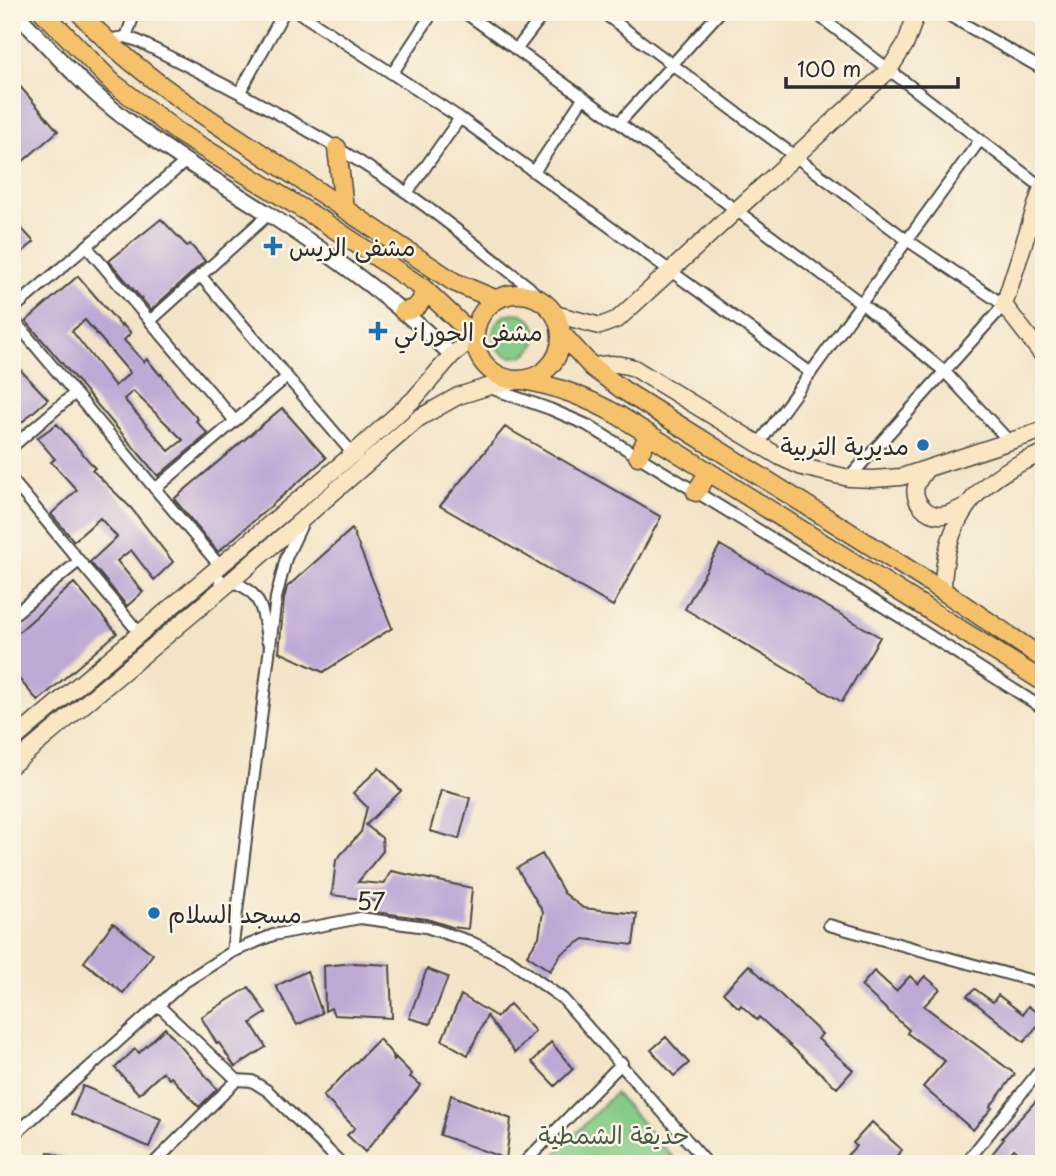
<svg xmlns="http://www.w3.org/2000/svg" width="1056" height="1176" font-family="'Playpen Sans','Playpen Sans Arabic',sans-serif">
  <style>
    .green { fill: #83cb87; stroke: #577b59; stroke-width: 2 }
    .building { fill: #bea9d5; fill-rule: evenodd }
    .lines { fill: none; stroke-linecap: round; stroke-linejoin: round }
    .minor-casing { stroke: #494742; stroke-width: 14 }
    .tertiary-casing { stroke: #494742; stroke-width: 18 }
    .secondary-casing { stroke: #494742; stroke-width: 19 }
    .primary-casing { stroke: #494742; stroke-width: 21 }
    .minor { stroke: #fff; stroke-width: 10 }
    .tertiary { stroke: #fff; stroke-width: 14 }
    .secondary { stroke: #fbe6c4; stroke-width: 16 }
    .primary { stroke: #f5c16b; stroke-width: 18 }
    .poi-dot { fill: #1f6fb2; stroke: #fcf5e5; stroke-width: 2.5 }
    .labels { text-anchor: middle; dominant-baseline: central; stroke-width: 5; stroke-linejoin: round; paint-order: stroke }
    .poi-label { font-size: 24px; fill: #2b2b2b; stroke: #fcf5e5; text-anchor: start }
    .street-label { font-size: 24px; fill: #2b2b2b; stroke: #fcf5e5 }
    .park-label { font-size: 24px; fill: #455b47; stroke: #fcf5e5 }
  </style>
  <rect width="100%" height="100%" fill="#fcf5e5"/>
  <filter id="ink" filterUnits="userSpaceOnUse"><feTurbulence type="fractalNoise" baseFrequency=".0143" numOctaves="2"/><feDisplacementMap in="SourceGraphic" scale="14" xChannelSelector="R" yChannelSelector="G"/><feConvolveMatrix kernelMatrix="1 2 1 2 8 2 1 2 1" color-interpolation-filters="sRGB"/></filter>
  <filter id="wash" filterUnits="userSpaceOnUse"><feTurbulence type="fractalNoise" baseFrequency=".00686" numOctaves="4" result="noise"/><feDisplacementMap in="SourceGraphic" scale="28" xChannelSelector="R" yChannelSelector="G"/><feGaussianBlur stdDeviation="1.57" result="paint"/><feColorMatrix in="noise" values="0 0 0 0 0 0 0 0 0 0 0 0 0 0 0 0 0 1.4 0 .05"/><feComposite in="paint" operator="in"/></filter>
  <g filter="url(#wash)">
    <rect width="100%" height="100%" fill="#f3e4c7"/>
    <path class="green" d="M493 335a22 22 0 1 1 44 0a22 22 0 1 1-44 0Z
      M615,1093L679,1164H546Z"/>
    <g id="blocks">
      <path class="building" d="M12,77L58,131L22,162L12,150V137L19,131L12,123Z
        M12,218L34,242L12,261Z
        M161,219L187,246L190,244L205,261L151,310L109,261Z
        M78,276L121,326L122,324L131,333L124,340L144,362L147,359L160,375L161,374L183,403L198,419L196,421L208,434L158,476L26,321ZM85,320L130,373L115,386L72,331ZM133,391L183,440L169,451L124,399Z
        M12,361L48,399L12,431Z
        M282,408L326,458L218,552L174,499Z
        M57,424L95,468L92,470L131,508L173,562L154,580L131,550L117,561L143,592L127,606L90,562L117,537L100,518L74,541L51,514L77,490L51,462L55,459L37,438Z
        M505,427L661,517L613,606L440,506Z
        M352,529L392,628L323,672L279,652L284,599L287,587Z
        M720,545L880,637L842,702L685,609Z
        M74,583L117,633L38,701L12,671V638Z
        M379,768L401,791L366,825L382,838L383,851L358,882L384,884L391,871L472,888L468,929L452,927L427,919L375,912L376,901L332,895L336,860L361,832L367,807L353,793Z
        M441,790L470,798L459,839L430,831Z
        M542,854L564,893L583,908L637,914L633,945L584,939L561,954L550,971L527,955L539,937L543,912L517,868Z
        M113,923L153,954L123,993L84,962Z
        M354,963L390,965L392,1018L334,1015L331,1008L325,1011L324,966Z
        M749,965L822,1034L818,1039L853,1070L837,1088L759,1017L757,1020L741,1005L739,1008L723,993Z
        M427,969L448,977L430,1024L409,1018Z
        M307,971L322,1013L297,1025L276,986Z
        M874,971L896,991L910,976L918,984L925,976L940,989L924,1006L1015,1074L990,1107L992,1108L973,1130L923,1087L945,1061L907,1033L909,1030L861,986Z
        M249,987L266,1013L251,1023L266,1047L235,1067L219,1043L217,1044L201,1017Z
        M975,989L993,1002L998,995L1023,1014L1028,1006L1044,1018L1024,1042L967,996Z
        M461,995L497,1017L510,1004L535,1031L515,1053L487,1016L468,1055L442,1040Z
        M165,1028L217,1089L199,1107L171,1077L169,1079L163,1072L139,1094L115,1068L135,1049L139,1053Z
        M666,1037L689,1063L674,1076L651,1050Z
        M379,1039L393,1055L394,1061L395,1057L412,1074L410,1077L421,1085L365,1152L347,1135L355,1128L323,1096Z
        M551,1042L573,1069L555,1086L532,1062Z
        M83,1086L161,1119L149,1147L71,1114Z
        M1044,1092V1164H1031L1014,1149L1001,1164H984L1004,1139L1002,1138Z
        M451,1095L511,1119L506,1159L440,1135Z
        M872,1122L902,1150L889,1164H839L856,1146L853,1143Z
        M48,1152L77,1162V1164H44Z"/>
    </g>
  </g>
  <g filter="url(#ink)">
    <use href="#blocks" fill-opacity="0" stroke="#494742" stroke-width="2"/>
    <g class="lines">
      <g class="minor-casing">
        <path id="minor" d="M298,12L460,118L811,373
          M464,12L619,123L861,303L945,372L1009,441
          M602,12L907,240L1004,305L849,478
          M814,12L1044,189
          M943,12L1044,70
          M126,37L135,12
          M106,40L126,37L138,41C230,87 322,134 407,193C449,222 489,256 529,287L542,301
          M516,50L545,12
          M392,74L433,12
          M240,92L284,12
          M619,123L720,12
          M534,172L583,98
          M407,193L460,118
          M87,247L235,421
          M200,275L353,454
          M12,310L185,162
          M12,318L219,565L216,572L220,580C227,583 235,582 242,586C263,596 264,619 267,640
          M150,321L269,214
          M490,388L550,409L587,425L910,623L1044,709
          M758,445L980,140
          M12,447L75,393
          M12,480L141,635
          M155,489L287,377
          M12,616L79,561
          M829,925L1044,984
          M232,952L276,598L286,558L302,524
          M158,1005L237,1080
          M12,1137L183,983L232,952L273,935L360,918L426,927L469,941L509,960L563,999L708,1164
          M153,1164L237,1080L252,1081L268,1091L342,1164
          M523,1164L622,1063
          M965,1164L1044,1065"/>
      </g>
      <g class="tertiary-casing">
        <path id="tertiary" d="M15,12C47,45 78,81 113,109C162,148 215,180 267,213C332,255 396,302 452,355"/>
      </g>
      <g class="secondary-casing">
        <path id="secondary" d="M1044,181L1004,305L1044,357
          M555,314L600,326L618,319L889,70L906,43L917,12
          M592,367C608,363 619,363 634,368L780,457L802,467L849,478L873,479L901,477L1044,430
          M925,471C922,475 918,480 916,486C912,501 927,517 943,515C950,514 958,510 964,507
          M943,591C943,519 978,477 1044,453
          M12,741L353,454L414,399L452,355L475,337
          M12,765L229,583L419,418L458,396L487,387L523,380"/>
      </g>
      <g class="primary-casing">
        <path id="primary" d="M43,12L113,83L179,133L324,222L423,288L475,337
          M79,12C130,69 196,110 259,152C324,196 389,239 454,282L497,300
          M337,148L344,208
          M475 337a43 43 0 1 1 86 0a43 43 0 1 1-86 0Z
          M403,311C417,310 424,302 423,288
          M561,333L592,367L623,390L943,591L1044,659
          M523,380C560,387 585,397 618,415L1044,682
          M638,456L649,435
          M696,492L709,472"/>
      </g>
      <use href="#minor" class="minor"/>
      <use href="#tertiary" class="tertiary"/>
      <use href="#secondary" class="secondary"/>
      <use href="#primary" class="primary"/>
    </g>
  </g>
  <g class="poi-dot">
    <path d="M269.5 235.5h7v7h7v7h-7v7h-7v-7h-7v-7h7z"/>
    <path d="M374.5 320.5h7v7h7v7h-7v7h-7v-7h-7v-7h7z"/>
    <circle cx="923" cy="445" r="7"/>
    <circle cx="154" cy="913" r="7"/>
  </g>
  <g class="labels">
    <g class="poi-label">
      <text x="289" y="246">مشفى الريس</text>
      <text x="394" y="331">مشفى الحوراني</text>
      <text x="909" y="445" text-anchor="end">مديرية التربية</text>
      <text x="168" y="913">مسجد السلام</text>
    </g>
    <g class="street-label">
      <text transform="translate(371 900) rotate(1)">57</text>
    </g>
    <g class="park-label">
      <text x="614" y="1134">حديقة الشمطية</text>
    </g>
  </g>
  <rect width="1056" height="1176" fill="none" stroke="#fcf5e5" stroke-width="42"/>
  <path d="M786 77v10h172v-10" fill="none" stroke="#2b2b2b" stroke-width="3.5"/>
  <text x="797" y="77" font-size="21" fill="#2b2b2b" stroke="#fcf5e5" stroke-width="5" paint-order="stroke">100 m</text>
</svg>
